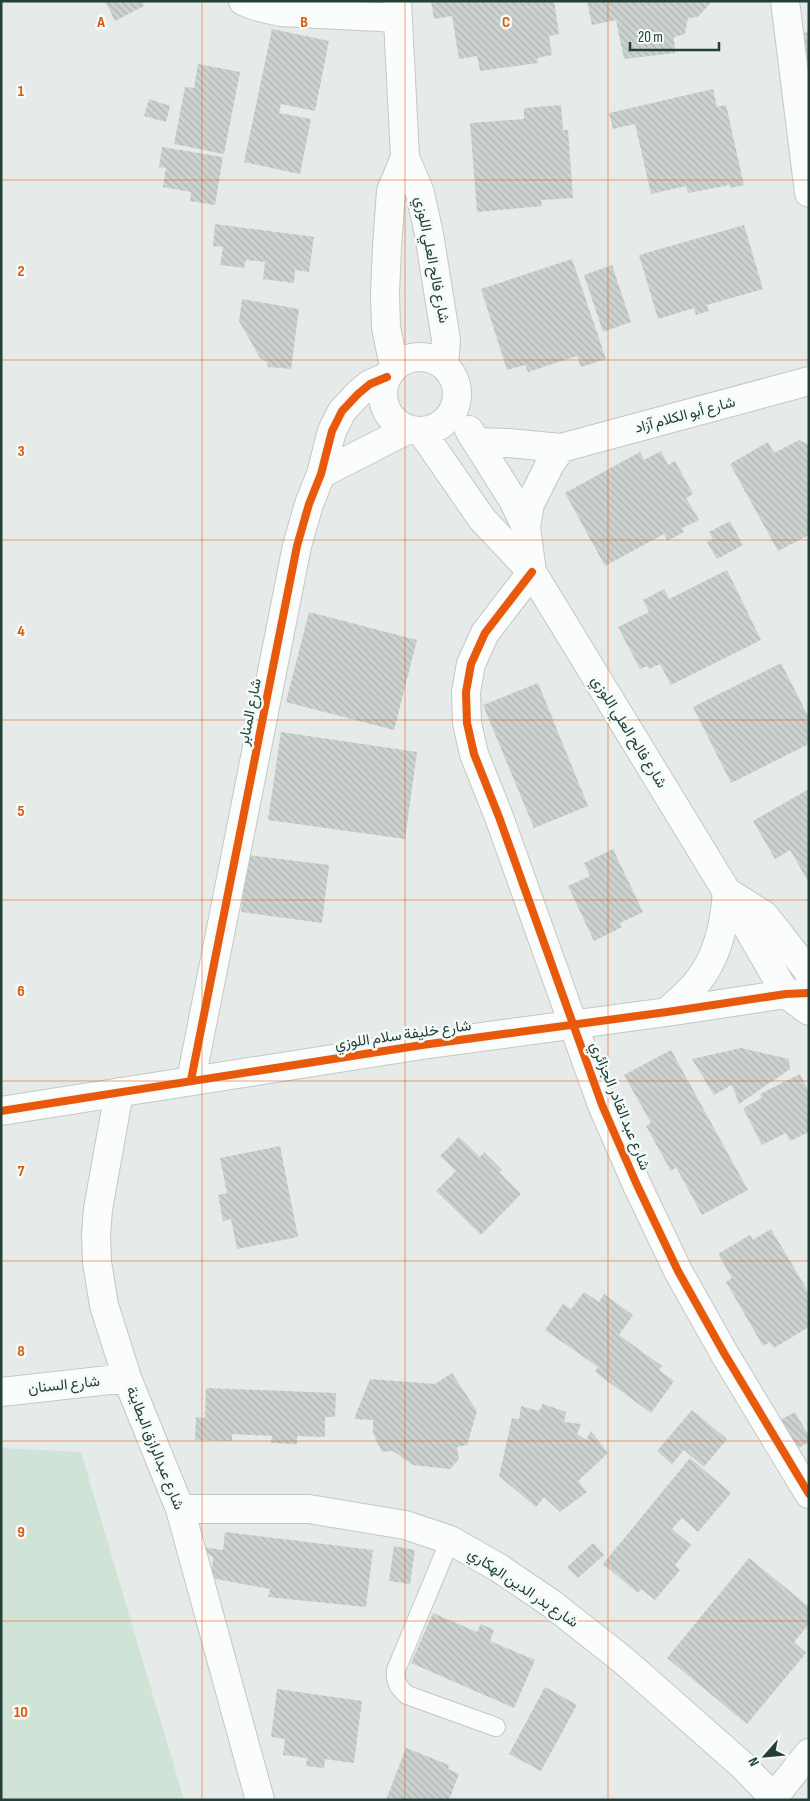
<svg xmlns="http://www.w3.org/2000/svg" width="810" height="1801" font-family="'Sofia Sans Condensed',Vazirmatn,sans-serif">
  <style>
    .park { fill: #cfe4d6 }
    .building { fill: url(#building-back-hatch) }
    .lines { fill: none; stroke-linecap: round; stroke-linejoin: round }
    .lane-casing { stroke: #c3c8c6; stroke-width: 20 }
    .street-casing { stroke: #c3c8c6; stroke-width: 30 }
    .secondary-casing { stroke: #c1c9c6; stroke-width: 30 }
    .lane { stroke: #fbfcfc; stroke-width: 18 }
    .street { stroke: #fbfcfc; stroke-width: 28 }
    .secondary { stroke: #fbfcfc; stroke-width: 28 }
    .cycleway-casing { stroke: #f4faf7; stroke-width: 11 }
    .cycleway { stroke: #e8590c; stroke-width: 8 }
    .grid { fill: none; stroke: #de580e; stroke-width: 1; stroke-opacity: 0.55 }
    .labels { text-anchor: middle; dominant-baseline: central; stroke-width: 5; stroke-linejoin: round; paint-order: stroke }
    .street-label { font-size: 15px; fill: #224039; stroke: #f4faf7 }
    .grid-label { font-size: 16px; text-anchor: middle; font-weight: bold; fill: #de580e; stroke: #f4faf7; stroke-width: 5; stroke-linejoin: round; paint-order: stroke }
  </style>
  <defs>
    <pattern id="building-back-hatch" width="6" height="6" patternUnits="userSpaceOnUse" patternTransform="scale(1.25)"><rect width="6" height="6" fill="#ccd2d0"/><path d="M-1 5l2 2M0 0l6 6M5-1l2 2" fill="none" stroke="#afb5b3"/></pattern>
  </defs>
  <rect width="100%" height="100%" fill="#e6ebe9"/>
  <path class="park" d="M1,1448L81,1452L184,1800H1Z"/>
  <path class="building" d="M105,1H142L144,6L115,21Z
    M431,1H554L559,34L549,36L552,55L537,58L538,63L480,71L477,56L459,59L452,16L434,19Z
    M587,1H712L698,17L688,18L685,34L674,37L675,53L624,59L616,20L592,25Z
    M272,29L329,41L315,111L281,104L279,113L311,119L300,174L244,162Z
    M809,32V72L803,73L797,34Z
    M198,64L240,72L224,154L174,144L185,87L194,88Z
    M713,89L717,107L726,105L744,185L730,188V185L688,193L686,186L651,194L635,124L613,129L609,113Z
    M149,99L170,106L166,122L144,116Z
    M561,105L563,130H568L573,198L541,200L542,206L477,212L470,123L524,119V108Z
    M162,147L223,157L215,205L190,201L191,192L163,187L166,168L159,167Z
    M215,224L314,237L309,272L295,270L294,283L263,279L265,262L246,260L244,268L220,265L223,247L213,246Z
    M744,225L763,289L707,305L709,311L696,315L694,308L658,319L639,255Z
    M572,259L606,359L581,367L577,356L528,372L525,365L507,370L481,289Z
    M612,265L631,322L603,332L584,275Z
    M242,299L299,309L291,369L268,367L267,362L260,358L239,321Z
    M799,440L809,445V535L778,551L730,464L768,442L774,453Z
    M661,451L668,465L675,461L693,494L686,498L699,520L682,528L684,532L667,541L664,534L605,566L565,493L640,452L644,460Z
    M730,521L743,545L717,559L707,542L713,539L709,532Z
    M727,570L761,640L671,685L660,664L649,669L647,666L640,669L618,627L649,612L643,600L664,589L669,599Z
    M309,612L417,640L394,730L286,702Z
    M781,663L809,718V744L731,783L693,707Z
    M538,683L588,806L534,828L483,705Z
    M281,732L417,752L405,839L268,820Z
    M809,789V883L790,850L775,859L753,821Z
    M613,849L643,912L620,923L622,927L594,941L568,886L590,876L584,863Z
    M248,855L329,865L322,923L241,912Z
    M741,1048L789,1059L790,1069L739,1104L732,1085L714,1095L692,1059Z
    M671,1050L748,1190L702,1215L676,1167L671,1171L646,1126L651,1123L624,1075Z
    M800,1074L809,1092V1132L790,1141L786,1133L762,1145L743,1108L762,1098L760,1094Z
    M459,1137L480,1157L484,1152L502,1170L499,1172L521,1194L481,1235L436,1191L456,1171L440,1156Z
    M280,1146L298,1237L237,1249L231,1219L223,1221L218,1195L227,1193L220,1158Z
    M771,1229L809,1293V1327L774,1348L770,1342L763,1346L726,1282L732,1278L718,1254L750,1235L753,1240Z
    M584,1292L599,1302L604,1294L633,1315L619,1335L662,1366L659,1370L674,1381L651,1413L595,1372L598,1367L545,1330L563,1304L571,1309Z
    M452,1373L477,1411L467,1445L457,1447L459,1459L450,1469L413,1465L393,1451L382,1452L373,1433V1420L354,1419L370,1379L435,1384Z
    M206,1388L336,1393L335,1417H325V1437L297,1436V1444L271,1443L272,1436L232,1434V1441L195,1440L196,1417L205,1418Z
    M543,1404L566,1412L564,1422L581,1424L577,1434L586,1440L591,1431L608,1453L578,1481L587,1492L560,1512L544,1497L536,1507L499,1476L512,1418L519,1419L521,1406L539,1411Z
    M692,1410L727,1439L704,1467L684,1450L672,1464L657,1451Z
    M795,1412L807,1433L809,1432V1442L786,1455L770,1426Z
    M690,1458L731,1493L698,1532L682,1518L672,1529L691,1545L675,1565L680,1570L655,1600L641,1589L638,1593L603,1564Z
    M225,1532L373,1550L366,1607L268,1597L270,1589L211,1578L213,1558L202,1547L223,1550Z
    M593,1543L604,1555L578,1578L567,1567Z
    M394,1546L415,1550L410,1584L389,1581Z
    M749,1558L809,1607V1624L794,1642L806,1653L747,1724L667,1658Z
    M433,1613L477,1632L481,1624L494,1630L490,1641L535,1660L514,1708L411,1663Z
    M545,1687L577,1705L541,1771L509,1754Z
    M277,1689L362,1701L354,1763L325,1759L324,1768L306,1766L307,1758L283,1755L285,1739L271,1737Z
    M406,1748L449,1765L448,1769L459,1774L449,1800H386Z"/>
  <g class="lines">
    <g class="lane-casing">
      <path id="lane" d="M450,1540L396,1670C395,1682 398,1687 407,1695L496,1727"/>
    </g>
    <g class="street-casing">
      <path id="street" d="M243,1L255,6L281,12L398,18
        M397,1L405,157L420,193L429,234L446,340L444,365
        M785,1L809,193
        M383 394a37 37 0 1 1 74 0a37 37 0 1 1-74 0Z
        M394,367L386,327L385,294L387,247L391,191L405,157
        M469,430L513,500L526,527L532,572
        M421,431L482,519L532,572L727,892L786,994L809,1011
        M478,442L508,443L561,448L809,381
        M321,474L409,429
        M526,527L530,504L549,466L561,448
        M532,572L485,633L471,664L466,692L467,723L474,754L499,817L602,1105L637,1185L678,1271L724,1353L809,1494
        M729,893L764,915L809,972
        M191,1080L297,546L309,504L321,474L332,431L342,411L358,394L370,384L387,377
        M119,1092L98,1209L96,1235L97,1262L104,1305L127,1378L180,1509L260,1800
        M1,1392L127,1378
        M180,1509H309L405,1525L450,1540L499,1568L552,1604L623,1660L742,1765L776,1800
        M774,1797L809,1753"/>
    </g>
    <g class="secondary-casing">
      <path id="secondary" d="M667,1012C676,1003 686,995 695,985C718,958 724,926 727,892
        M1,1111L422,1045L667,1012L786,994L809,993"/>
    </g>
    <use href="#lane" class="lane"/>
    <use href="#street" class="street"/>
    <use href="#secondary" class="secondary"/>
    <g class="cycleway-casing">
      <path id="cycleway" d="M532,572L485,633L471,664L466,692L467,723L474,754L499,817L602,1105L637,1185L678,1271L724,1353L809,1494
        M191,1080L297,546L309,504L321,474L332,431L342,411L358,394L370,384L387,377
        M1,1111L422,1045L667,1012L786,994L809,993"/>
    </g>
    <use href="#cycleway" class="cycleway"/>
  </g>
  <path class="grid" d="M202,1V1800M405,1V1800M608,1V1800M1,180H809M1,360H809M1,540H809M1,720H809M1,900H809M1,1081H809M1,1261H809M1,1441H809M1,1621H809"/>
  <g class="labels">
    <g class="street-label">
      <text transform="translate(432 260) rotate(79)">شارع فالح العلي اللوزي</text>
      <text transform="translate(685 415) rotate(-15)">شارع أبو الكلام آزاد</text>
      <text transform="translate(250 712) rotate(-79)">شارع المنابر</text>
      <text transform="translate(629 732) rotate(58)">شارع فالح العلي اللوزي</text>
      <text transform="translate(403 1035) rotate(-8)">شارع خليفة سلام اللوزي</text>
      <text transform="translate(620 1106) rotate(68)">شارع عبد القادر الجزائري</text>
      <text transform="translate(64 1385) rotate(-6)">شارع السنان</text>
      <text transform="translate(155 1448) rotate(68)">شارع عبدالرازق البطاينة</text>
      <text transform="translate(523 1588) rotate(34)">شارع بدر الدين الهكاري</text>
    </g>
  </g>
  <g class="grid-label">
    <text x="101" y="27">A</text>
    <text x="304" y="27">B</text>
    <text x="506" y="27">C</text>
    <text x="21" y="96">1</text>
    <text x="21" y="276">2</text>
    <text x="21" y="456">3</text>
    <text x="21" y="636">4</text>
    <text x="21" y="816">5</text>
    <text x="21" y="996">6</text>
    <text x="21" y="1176">7</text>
    <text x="21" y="1356">8</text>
    <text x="21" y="1537">9</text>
    <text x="21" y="1717">10</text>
  </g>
  <rect width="810" height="1801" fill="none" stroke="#224039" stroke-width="5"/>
  <g transform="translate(765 1756) rotate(243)" stroke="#f4faf7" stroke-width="4" paint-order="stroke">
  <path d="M0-4L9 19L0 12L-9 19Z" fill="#224039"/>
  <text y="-8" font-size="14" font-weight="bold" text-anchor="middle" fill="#224039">N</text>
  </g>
  <path d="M630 42v8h89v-8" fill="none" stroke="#224039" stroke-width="2.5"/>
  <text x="638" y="42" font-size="15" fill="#224039" stroke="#f4faf7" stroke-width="4" paint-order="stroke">20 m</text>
</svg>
